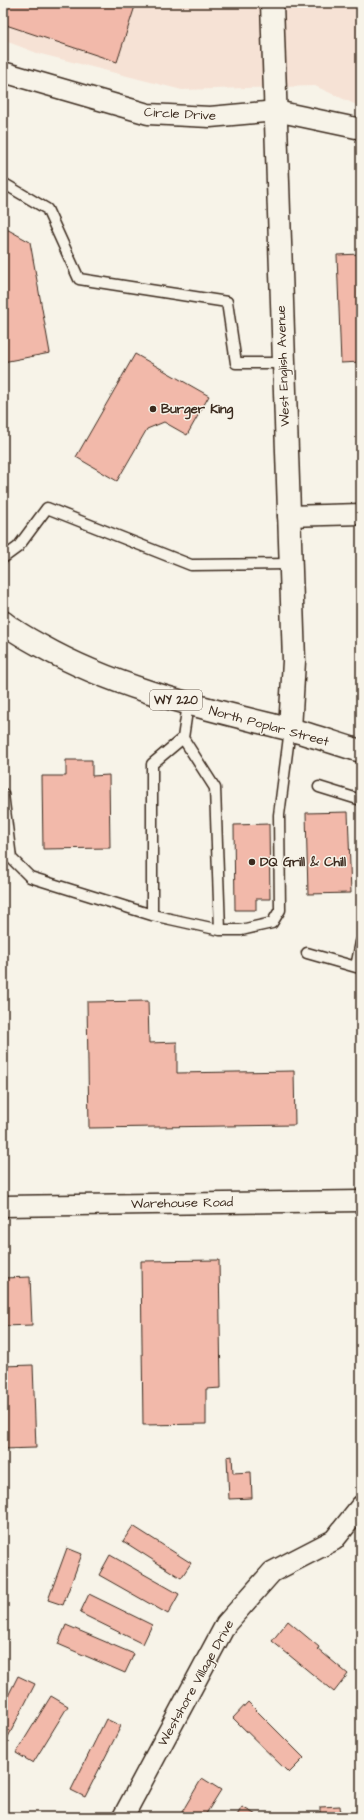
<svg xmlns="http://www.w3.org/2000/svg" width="364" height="1820" font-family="'Architects Daughter',sans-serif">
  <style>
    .built { fill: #f6e2d5 }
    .building { fill: #f2b9aa; stroke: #3b2a1e }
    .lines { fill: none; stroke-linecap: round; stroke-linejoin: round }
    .lane-casing { stroke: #3b2a1e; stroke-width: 13 }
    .street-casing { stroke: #3b2a1e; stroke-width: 23 }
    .secondary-casing { stroke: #3b2a1e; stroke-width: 25 }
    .primary-casing { stroke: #3b2a1e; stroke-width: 25 }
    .lane { stroke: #f7f3e8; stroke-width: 10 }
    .street { stroke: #f7f3e8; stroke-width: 20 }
    .secondary { stroke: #f7f3e8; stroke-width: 22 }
    .primary { stroke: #f7f3e8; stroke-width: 22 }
    .poi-dot { fill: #3b2a1e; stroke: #f7f3e8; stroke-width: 1.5 }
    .labels { text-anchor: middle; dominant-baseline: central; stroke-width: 3; stroke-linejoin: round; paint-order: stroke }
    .shield { fill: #f7f3e8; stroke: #73665b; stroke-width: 1 }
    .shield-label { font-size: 12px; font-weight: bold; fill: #3b2a1e }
    .street-label { font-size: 13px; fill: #3b2a1e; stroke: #f7f3e8 }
    .poi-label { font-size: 13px; font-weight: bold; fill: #3b2a1e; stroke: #f7f3e8; text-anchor: start }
  </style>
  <rect width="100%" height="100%" fill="#f7f3e8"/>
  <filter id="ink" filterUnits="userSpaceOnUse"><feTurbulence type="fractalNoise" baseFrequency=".025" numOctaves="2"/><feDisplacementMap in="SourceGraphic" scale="8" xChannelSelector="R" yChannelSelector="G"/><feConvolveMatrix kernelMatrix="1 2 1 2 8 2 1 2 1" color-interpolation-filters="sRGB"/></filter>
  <g filter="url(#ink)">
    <path class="built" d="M3,3H361V107L315,86L182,90L37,53L3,40Z"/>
    <path class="building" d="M3,3H136L117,62L3,24Z
      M3,227L30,242L50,353L3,362Z
      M361,254V362L341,363L337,255Z
      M135,354L209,396L187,435L164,422L147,429L117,481L76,457Z
      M66,760H92V776L109,775L110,848L43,849L42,776H66Z
      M348,812L351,893L308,894L306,813Z
      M269,824L270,899H256V910H235L234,825Z
      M148,1001L149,1043L177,1042V1073L294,1071L295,1125L89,1128L87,1002Z
      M219,1260L221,1388L206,1389V1424L143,1425L141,1261Z
      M30,1277L32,1325L3,1326V1278Z
      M33,1365L36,1448L3,1449V1366Z
      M232,1456L233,1473L251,1472L252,1498L229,1499L227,1457Z
      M133,1526L191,1563L181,1578L123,1541Z
      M67,1548L82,1554L63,1605L48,1600Z
      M110,1555L179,1594L168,1614L99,1575Z
      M89,1594L152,1625L143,1644L80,1613Z
      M288,1621L319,1647L318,1649L348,1674L334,1692L272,1641Z
      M66,1625L134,1654L125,1673L58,1644Z
      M18,1676L35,1684L4,1745L3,1706Z
      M51,1696L68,1706L33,1763L16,1753Z
      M248,1702L304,1758L289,1773L233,1718Z
      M106,1719L121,1726L85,1797L71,1790Z
      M202,1778L221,1790L204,1817H179Z
      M340,1806L341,1817H320V1807Z
      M242,1807L260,1817H236Z"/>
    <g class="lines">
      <g class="lane-casing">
        <path id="lane" d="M3,183L47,209L79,279L227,302L236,363H283
          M3,558L18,547L47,508L191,565L289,564
          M188,704L183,738L215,788L220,930
          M183,738L152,764V915L220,930H241L272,923L280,910L279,815L290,729
          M319,787L361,800
          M3,794L11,858L30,877L152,915
          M361,942L356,967L361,968
          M307,953L356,967"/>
      </g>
      <g class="street-casing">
        <path id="street" d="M3,72L148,114L210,117L276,111L361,129
          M288,516L361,514
          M3,1206L361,1201
          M123,1817L226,1624L272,1572L334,1540L361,1506"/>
      </g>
      <g class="secondary-casing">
        <path id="secondary" d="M272,3L294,661L290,729"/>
      </g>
      <g class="primary-casing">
        <path id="primary" d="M3,622C15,632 28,639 41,646C117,689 204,708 288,729C313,735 337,744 361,751"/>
      </g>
      <use href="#lane" class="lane"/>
      <use href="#street" class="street"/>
      <use href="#secondary" class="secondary"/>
      <use href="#primary" class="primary"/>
    </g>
  </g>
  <g class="poi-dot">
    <circle cx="153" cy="409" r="4"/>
    <circle cx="252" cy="862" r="4"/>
  </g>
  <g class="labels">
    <rect class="shield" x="150" y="690" width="52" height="20" rx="3"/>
    <g class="shield-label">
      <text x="176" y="700">WY 220</text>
    </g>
    <g class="street-label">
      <text transform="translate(180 114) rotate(3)">Circle Drive</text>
      <text transform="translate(283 366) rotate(-92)">West English Avenue</text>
      <text transform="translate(269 726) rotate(15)">North Poplar Street</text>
      <text transform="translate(182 1203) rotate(-1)">Warehouse Road</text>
      <text transform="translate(196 1683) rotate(-61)">Westshore Village Drive</text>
    </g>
    <g class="poi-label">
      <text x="161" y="409">Burger King</text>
      <text x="260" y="862">DQ Grill &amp; Chill</text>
    </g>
  </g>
  <rect width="364" height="1820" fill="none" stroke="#f7f3e8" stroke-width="16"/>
  <rect x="8" y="8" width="348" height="1804" fill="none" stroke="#3b2a1e" stroke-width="1.5" filter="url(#ink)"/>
</svg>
